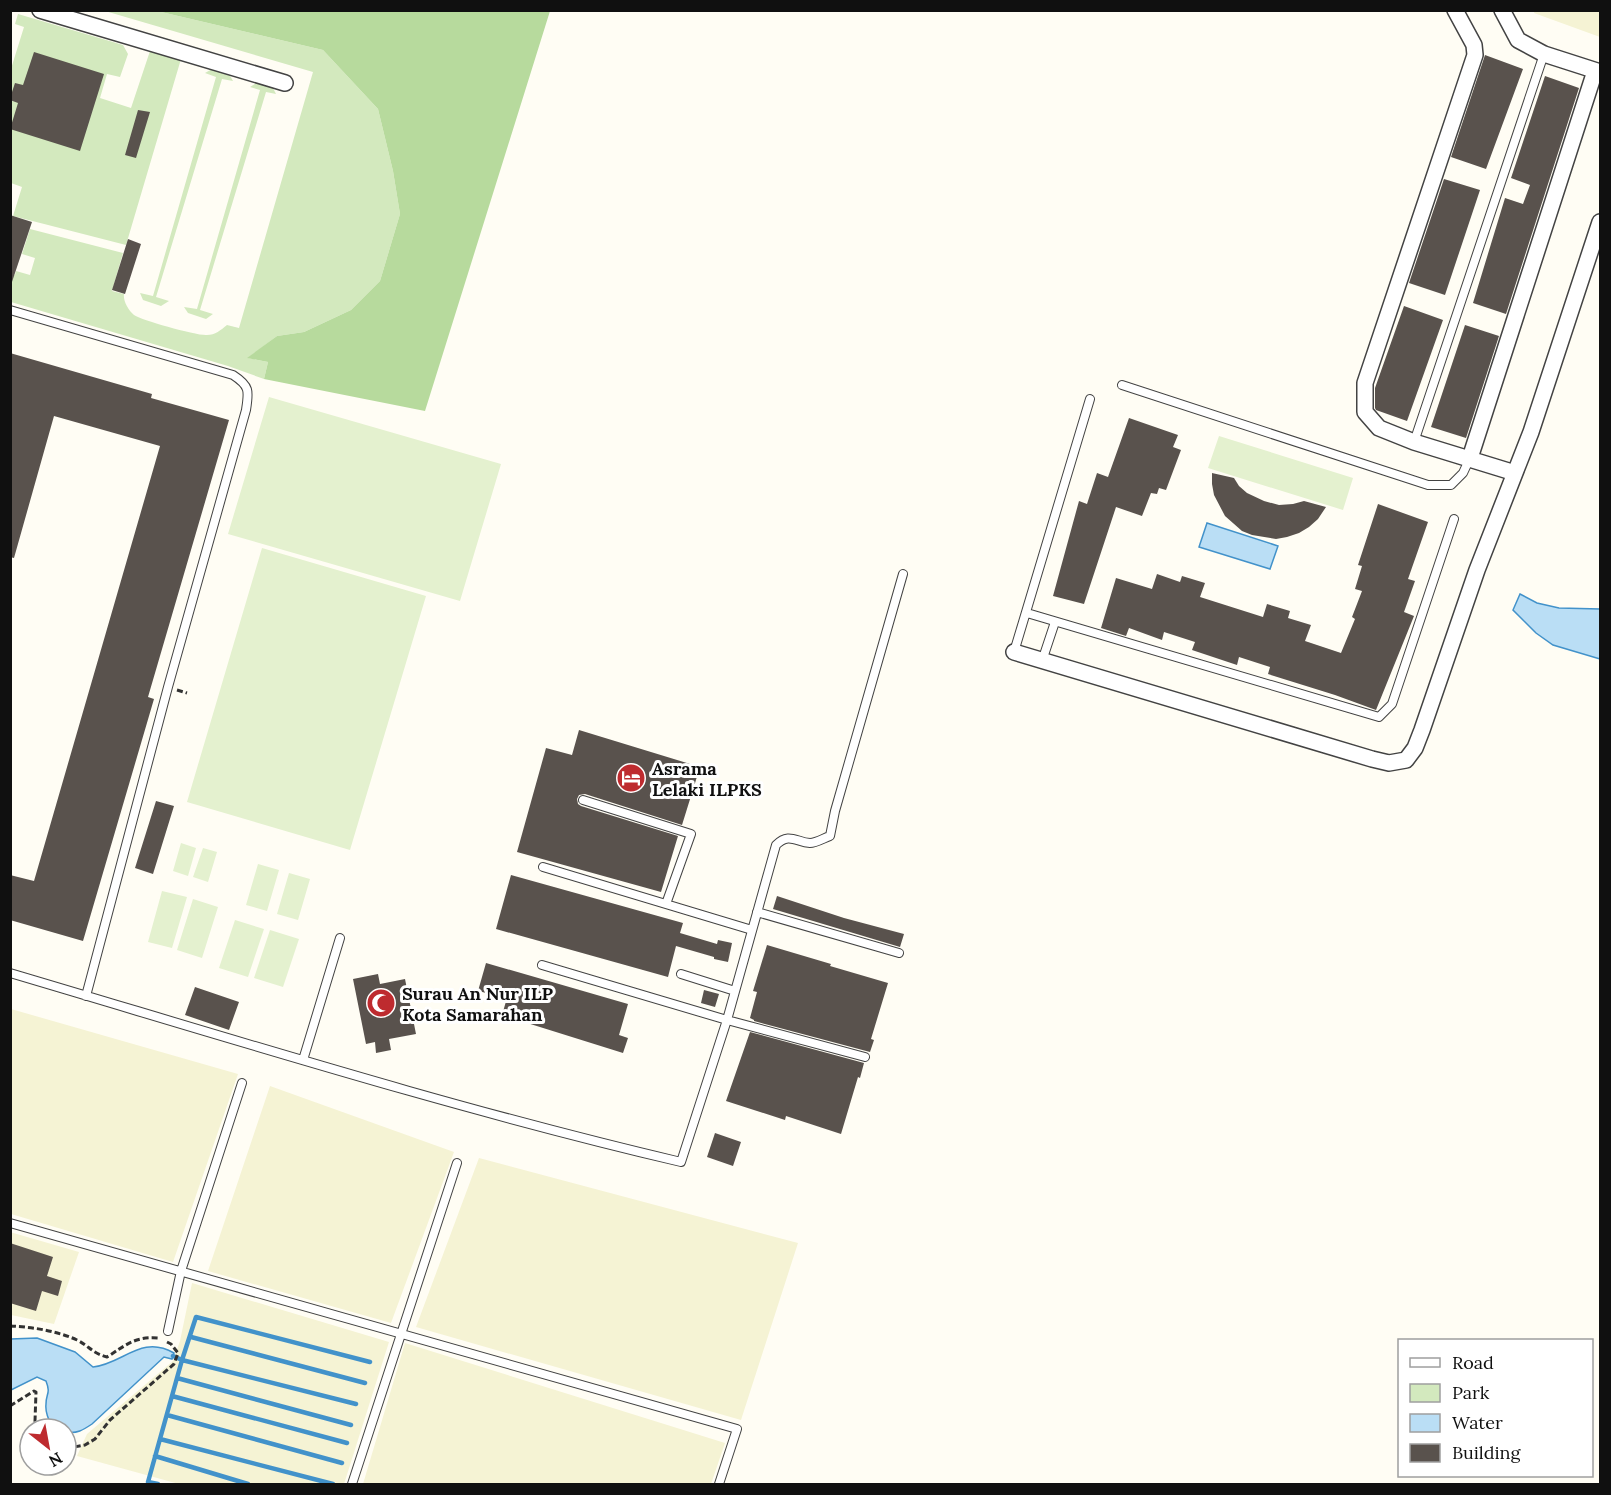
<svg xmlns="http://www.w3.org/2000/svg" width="1611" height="1495" font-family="Lora,serif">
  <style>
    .farmland { fill: #f5f3d4 }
    .green { fill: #d3e9be }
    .forest { fill: #b7da9d }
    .pitch { fill: #e4f1cf }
    .water { fill: #badef5; stroke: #4292ca; stroke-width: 1.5 }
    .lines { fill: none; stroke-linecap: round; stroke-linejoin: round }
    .stream { stroke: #4292ca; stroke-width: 4.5 }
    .building { fill: #59524d }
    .service-casing { stroke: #434343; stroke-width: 10 }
    .minor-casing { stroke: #434343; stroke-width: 18 }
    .path { stroke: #323232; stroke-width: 3; stroke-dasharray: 6 3; stroke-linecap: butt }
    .service { stroke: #fff; stroke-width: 8 }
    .minor { stroke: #fff; stroke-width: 15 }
    .labels { text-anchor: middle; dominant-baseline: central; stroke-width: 6; stroke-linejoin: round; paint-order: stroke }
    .poi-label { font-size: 18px; font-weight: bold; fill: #101010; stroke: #fff; text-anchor: start }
  </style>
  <rect width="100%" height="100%" fill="#fffdf4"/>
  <path class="farmland" d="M1535,10L1600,11V37L1534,13Z
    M11,1009L238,1074L173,1262L11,1214Z
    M270,1086L454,1152L391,1323L208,1271Z
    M479,1158L798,1243L741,1420L416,1327Z
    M10,1232L79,1252L54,1324L11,1315Z
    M192,1283L389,1342L344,1484H179L77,1456L87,1434L173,1361L180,1341Z
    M405,1343L725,1443L711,1484H363Z"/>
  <path class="green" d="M105,11H157L323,50L378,109L393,171L400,214L380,281L351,310L304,332L277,336L248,358L268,362L264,379L228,366L11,302L10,273L15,275L16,271L30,275L35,258L22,254L30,229L123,253L112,291L124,294C123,301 128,310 134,315C141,320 197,336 207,335C215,335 221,330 227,325L239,328L313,72Z
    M18,14L123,45L128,54L120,77L107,74L100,98L131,108L150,51L181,59L126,245L13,216L22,187L11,183L10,72L24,27L15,24Z
    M212,69L229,74L233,81L222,79L156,297L169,301L161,306L143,300L140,293L153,296L216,77L205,73Z
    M258,82L272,86L276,94L266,92L200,310L213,314L206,319L188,313L184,307L197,309L260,90L250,87Z"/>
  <path class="forest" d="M157,11H550L425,411L264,379L268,362L247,358L277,336L304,332L351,310L380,281L400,214L393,171L378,109L323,50Z"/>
  <path class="pitch" d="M269,397L501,464L460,601L228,534Z
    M1219,436L1353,478L1343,510L1208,468Z
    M262,548L426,596L350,850L187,802Z
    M181,843L196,848L188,876L173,871Z
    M203,848L217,852L208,882L193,877Z
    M258,864L279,870L267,911L246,905Z
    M289,873L310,879L298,920L277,914Z
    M162,891L187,897L172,948L148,942Z
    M193,899L218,907L202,958L177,950Z
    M235,920L264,929L248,977L219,968Z
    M270,930L299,939L283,987L254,978Z"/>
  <path class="water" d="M1207,523L1278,546L1270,569L1199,547Z
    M1520,594L1537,603L1559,608L1600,609V659L1553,645L1536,633L1513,610Z
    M37,1338L75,1352L93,1367C123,1364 141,1334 174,1353L172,1359L164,1357L92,1424C83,1430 77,1434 66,1432V1429L53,1428C49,1420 45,1413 46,1404C46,1393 51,1394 46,1381L37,1377L11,1390V1339Z"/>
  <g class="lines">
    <path class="stream" d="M191,1337L365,1383
      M177,1378L351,1425
      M172,1396L347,1443
      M356,1404L182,1360L196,1317L370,1362
      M167,1415L342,1463
      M160,1439L333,1484
      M155,1456L248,1484
      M158,1484L148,1482L182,1360L173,1356"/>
  </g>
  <path class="building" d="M34,52L104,74L80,151L10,129L18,103L10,100V98L15,83L23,85Z
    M1485,55L1523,69L1486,169L1451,157Z
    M1545,76L1579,88L1506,314L1473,303L1505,198L1523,204L1530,185L1511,178Z
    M138,110L150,112L136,158L125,155Z
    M1444,179L1480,190L1445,295L1409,283Z
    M10,215L32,222L12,282L10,281Z
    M128,239L141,244L125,294L112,290Z
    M1404,306L1443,320L1407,421L1376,410L1375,408V388Z
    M1465,325L1499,336L1466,438L1431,427Z
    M10,353L152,394L151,398L229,420L148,697L154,699L83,941L10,920V875L34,881L160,446L54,416L14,558L10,557Z
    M1129,418L1178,435L1173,447L1181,450L1166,490L1159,488L1157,494L1151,493L1142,516L1116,507L1084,604L1053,596L1079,501L1087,504L1097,473L1108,477Z
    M1212,473L1234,478L1239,486L1247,493L1264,501L1279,505L1293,504L1304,501L1326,507L1318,519L1309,527L1299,533L1287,537L1276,539L1252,535L1242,531L1225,516L1214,495L1212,484Z
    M1378,504L1428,522L1408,579L1415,581L1404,612L1414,616L1376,710L1335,695L1268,674L1270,667L1239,657L1237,665L1192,650L1195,642L1164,632L1162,640L1129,628L1126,636L1101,628L1116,578L1152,589L1157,574L1180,582L1182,576L1205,583L1200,597L1263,617L1267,604L1290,611L1288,618L1311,625L1305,641L1341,653L1355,619L1352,617L1362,591L1355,589L1362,566L1358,565Z
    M579,730L700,767L682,825L585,794L579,795L577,799L578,804L581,806L678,836L661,892L517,852L546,748L572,755Z
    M156,801L174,806L153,874L135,868Z
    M511,875L683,923L680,933L717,944L718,940L732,943L728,962L714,959V957L676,946L668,977L496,929Z
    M777,896L844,918L904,934L900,947L773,909Z
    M767,945L831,964L830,966L888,983L871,1039L874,1040L870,1052L754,1021V1020L750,1018L757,992L753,991Z
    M486,963L628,1004L619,1035L628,1038L623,1053L502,1015L507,998L478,991Z
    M378,974L380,984L405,979L416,1034L389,1039L391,1050L376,1053L375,1042L366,1044L353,979Z
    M195,987L239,1002L229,1030L185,1015Z
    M704,990L719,994L715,1007L701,1003Z
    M750,1032L864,1063L860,1078L858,1077L841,1134L786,1116L785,1120L726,1101Z
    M715,1133L741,1142L733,1166L707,1157Z
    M10,1243L53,1257L47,1276L62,1281L58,1296L42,1291L36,1311L10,1303Z"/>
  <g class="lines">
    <g class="service-casing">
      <path id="service" d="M10,310L233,375C250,386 249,391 246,410L168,687L86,996
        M1122,385L1428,485H1451L1463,473L1470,458
        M1414,442L1544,54
        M1027,613L1379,717L1392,704L1454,519
        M1014,652L1090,399
        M1042,661L1055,622
        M583,800L691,834L666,904
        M543,867L752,930
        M757,912L899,953
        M542,965L727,1020L776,845C789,832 796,842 810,843C816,843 824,838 830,836L835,811L903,574
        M10,973C233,1039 455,1109 681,1162L727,1020L865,1057
        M681,974L735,991
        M303,1060L340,938
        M10,1223L737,1429L719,1484
        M168,1331L181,1271L242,1083
        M352,1484L457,1163"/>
    </g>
    <g class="minor-casing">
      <path id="minor" d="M40,10L285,83
        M1455,10L1474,45L1475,55L1365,383V412L1379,428L1414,442L1515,473
        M1502,10L1518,40L1544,54L1600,72
        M1470,458L1595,71
        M1014,652L1372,759L1389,763L1406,760L1415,748L1422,730L1477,570L1531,432L1600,222"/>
    </g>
    <path class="path" d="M177,690L187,693
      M10,1326C33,1327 57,1331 77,1340C89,1346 92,1353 107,1357C126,1345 135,1336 159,1338
      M10,1406L34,1391L36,1392L35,1421L39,1429
      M66,1445L74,1447L85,1445L95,1439L110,1420L174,1364L178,1353L171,1344L167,1342"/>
    <use href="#service" class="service"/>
    <use href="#minor" class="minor"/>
  </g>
  <defs>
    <g id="hotel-disc" transform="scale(1.5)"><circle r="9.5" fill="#be2b2f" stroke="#fff"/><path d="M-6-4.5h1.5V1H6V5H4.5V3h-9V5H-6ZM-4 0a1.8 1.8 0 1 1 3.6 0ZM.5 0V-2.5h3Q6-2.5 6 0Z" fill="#fff"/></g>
    <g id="mosque-disc" transform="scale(1.5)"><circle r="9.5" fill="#be2b2f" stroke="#fff"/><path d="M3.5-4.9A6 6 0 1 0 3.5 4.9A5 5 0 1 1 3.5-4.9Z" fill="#fff"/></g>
  </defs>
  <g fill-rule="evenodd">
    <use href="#hotel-disc" x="631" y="778"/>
    <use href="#mosque-disc" x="381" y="1003"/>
  </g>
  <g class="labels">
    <g class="poi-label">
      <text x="652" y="768">Asrama<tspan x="652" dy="21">Lelaki ILPKS</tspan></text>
      <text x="402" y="993">Surau An Nur ILP<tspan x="402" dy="21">Kota Samarahan</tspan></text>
    </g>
  </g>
  <rect width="1611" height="1495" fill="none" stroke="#101010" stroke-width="24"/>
  <rect x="1398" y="1339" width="195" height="138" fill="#ffffff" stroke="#9f9f9f" stroke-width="1.5"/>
  <rect x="1410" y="1358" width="30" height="9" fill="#ffffff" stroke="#9f9f9f" stroke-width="1.5"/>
  <text x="1452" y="1369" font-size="18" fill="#101010">Road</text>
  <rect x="1410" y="1384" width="30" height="18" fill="#d3e9be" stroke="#9f9f9f" stroke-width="1.5"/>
  <text x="1452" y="1399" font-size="18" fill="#101010">Park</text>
  <rect x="1410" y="1414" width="30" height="18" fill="#badef5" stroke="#9f9f9f" stroke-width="1.5"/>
  <text x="1452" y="1429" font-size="18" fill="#101010">Water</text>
  <rect x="1410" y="1444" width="30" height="18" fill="#59524d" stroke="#9f9f9f" stroke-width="1.5"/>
  <text x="1452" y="1459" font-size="18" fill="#101010">Building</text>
  <g transform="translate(48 1447) rotate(149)"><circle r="28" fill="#ffffff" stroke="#9f9f9f" stroke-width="1.5"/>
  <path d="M0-4.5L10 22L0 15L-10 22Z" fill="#be2b2f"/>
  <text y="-9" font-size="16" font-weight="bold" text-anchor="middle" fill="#101010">N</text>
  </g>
</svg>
